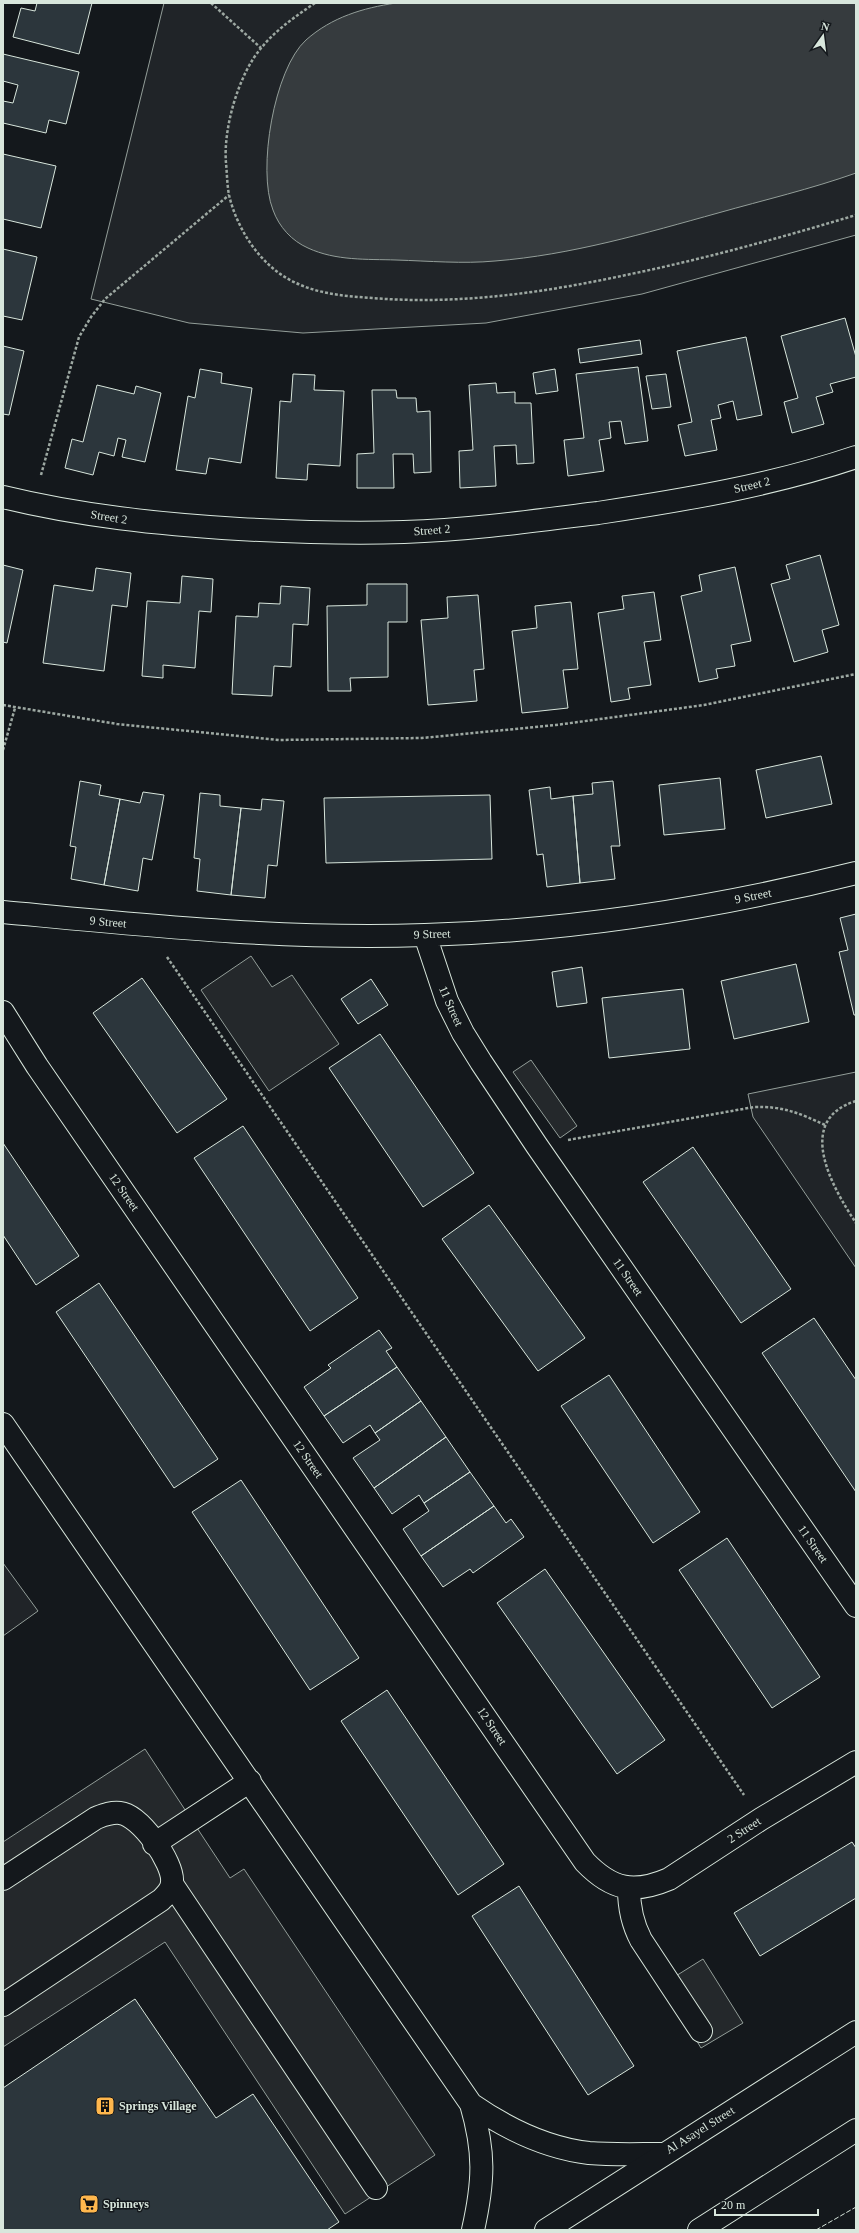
<svg xmlns="http://www.w3.org/2000/svg" width="859" height="2233" font-family="Georgia,serif">
  <style>
    .green { fill: #202428; stroke: #939e99 }
    .parking { fill: #24282b; stroke: #939e99 }
    .water { fill: #363b3e; stroke: #939e99 }
    .building { fill: #2c363c; stroke: #d8e6dc }
    .lines { fill: none; stroke-linecap: round; stroke-linejoin: round }
    .minor-casing { stroke: #d8e6dc; stroke-width: 24 }
    .major-casing { stroke: #d8e6dc; stroke-width: 24 }
    .path { stroke: #9da8a2; stroke-width: 2.5; stroke-dasharray: 3 2; stroke-linecap: butt }
    .minor { stroke: #14181c; stroke-width: 22 }
    .major { stroke: #14181c; stroke-width: 22 }
    .fence { stroke: #d8e6dc; stroke-width: 1; stroke-dasharray: 5 2; stroke-linecap: butt }
    .labels { text-anchor: middle; dominant-baseline: central; stroke-width: 3; stroke-linejoin: round; paint-order: stroke }
    .street-label { font-size: 12px; fill: #d8e6dc; stroke: #14181c }
    .poi-label { font-size: 12px; font-weight: bold; fill: #d8e6dc; stroke: #14181c; text-anchor: start }
  </style>
  <rect width="100%" height="100%" fill="#14181c"/>
  <path class="green" d="M164,3H856V235L642,294L486,323L303,333L189,323L91,299Z
    M856,1072V1268L753,1117L748,1094Z
    M3,1563L38,1611L3,1636Z"/>
  <path class="parking" d="M251,956L272,987L292,975L339,1044L269,1091L201,990Z
    M531,1060L577,1126L560,1138L513,1072Z
    M145,1749L230,1878L244,1869L435,2155L345,2214L165,1942L3,2047V1842Z
    M703,1959L743,2023L701,2048L663,1984Z"/>
  <path class="water" d="M396,3H856V173C811,189 764,200 718,213C646,233 571,255 495,261C463,264 429,261 396,260C367,259 336,261 308,248C292,241 279,227 273,210C257,170 274,69 306,40C332,17 363,8 396,3Z"/>
  <path class="building" d="M37,3H92L79,54L13,37L21,8L35,11Z
    M3,54L79,72L66,124L49,120L46,133L3,123V101L13,103L18,85L3,81Z
    M3,154L56,166L41,228L3,219Z
    M3,249L37,257L22,320L3,316Z
    M845,318L856,357V377L830,384L833,392L816,397L824,424L792,433L784,402L798,398L781,336Z
    M746,337L762,415L737,420L733,401L718,405L721,418L711,420L717,450L685,456L678,425L692,422L677,351Z
    M640,340L642,354L580,363L578,349Z
    M3,346L24,351L9,415L3,414Z
    M638,367L648,441L625,444L621,421L609,422L611,438L599,440L604,471L568,476L564,440L584,438L576,374Z
    M200,369L222,373L221,383L252,388L241,463L209,458L206,474L176,470L188,396L195,398Z
    M555,369L558,391L536,394L533,373Z
    M293,374L315,375L314,390L344,391L340,466L308,464L307,480L276,478L280,401L291,402Z
    M666,374L671,407L652,409L646,376Z
    M496,383L497,393L515,392V403H531L534,463L517,464L516,445L494,446L496,486L460,488L459,451L473,450L469,385Z
    M97,385L134,394L136,386L161,393L145,462L122,457L126,440L118,438L114,456L99,452L93,475L65,468L72,439L83,442Z
    M372,390H396L397,398H416L417,412L430,411L431,472L414,473L413,454H393L394,488H357V454L374,453Z
    M820,555L839,625L822,630L828,652L794,662L771,584L790,579L786,565Z
    M3,565L23,570L7,643L3,642Z
    M735,567L751,641L731,645L735,666L716,669L718,678L699,682L681,596L702,591L699,575Z
    M96,568L131,573L127,607L112,605L104,671L43,663L54,585L93,591Z
    M182,576L213,579L211,612L199,611L195,668L163,665V678L142,676L147,601L180,603Z
    M367,584H407V622H388V677L350,678L351,691H328L327,606L367,605Z
    M281,586L310,588L308,625L293,624L291,667L274,666L272,696L232,694L236,616L258,617L259,603L280,604Z
    M654,592L661,640L644,642L651,685L628,688L630,699L611,702L598,613L624,609L622,596Z
    M478,595L484,669L474,670L477,701L428,705L421,620L448,618L447,597Z
    M571,602L578,669L563,670L568,708L522,713L512,631L537,628L535,606Z
    M821,756L832,804L766,818L756,770Z
    M720,778L725,829L664,835L659,785Z
    M80,781L101,785L99,795L120,799L104,885L71,879L76,847L70,846Z
    M613,781L620,846H611L615,879L580,883L573,796L593,794L592,783Z
    M550,787L551,799L573,796L580,883L547,887L543,854L537,855L529,790Z
    M143,792L164,795L152,860L143,858L138,891L104,885L120,799L140,803Z
    M200,793L220,795V806L241,808L231,895L197,891L200,859L194,858Z
    M490,795L492,859L326,863L324,798Z
    M262,799L284,801L277,866L268,865L265,898L231,895L241,808L261,810Z
    M856,914V1015H854L839,952L848,950L840,918Z
    M796,964L809,1022L734,1039L721,981Z
    M582,967L587,1003L557,1007L552,972Z
    M142,978L227,1099L177,1133L93,1013Z
    M371,979L388,1005L358,1024L341,999Z
    M683,989L690,1049L609,1058L602,998Z
    M380,1034L474,1173L423,1207L329,1068Z
    M243,1126L358,1298L310,1331L194,1158Z
    M3,1143L79,1256L36,1285L3,1235Z
    M693,1147L791,1289L741,1323L643,1182Z
    M489,1205L585,1338L538,1371L442,1239Z
    M99,1283L218,1459L174,1488L56,1312Z
    M814,1318L856,1380V1492L762,1353Z
    M379,1330L392,1348L386,1351L397,1367L324,1416L304,1387L331,1368L328,1365Z
    M397,1367L421,1401L375,1433L370,1425L343,1443L324,1416Z
    M609,1375L700,1512L653,1543L561,1406Z
    M421,1401L446,1437L374,1488L353,1458L380,1440L375,1433Z
    M446,1437L470,1472L424,1503L419,1495L392,1514L374,1488Z
    M470,1472L494,1506L421,1556L403,1529L429,1511L424,1503Z
    M241,1480L359,1658L310,1690L192,1512Z
    M494,1506L506,1523L511,1519L524,1537L473,1573L470,1569L443,1587L421,1556Z
    M727,1538L820,1677L772,1708L679,1570Z
    M545,1569L665,1740L617,1774L497,1603Z
    M387,1690L504,1864L458,1895L341,1721Z
    M852,1842L856,1848V1898L760,1956L734,1913Z
    M519,1886L634,2066L588,2095L472,1916Z
    M135,1999L216,2118L253,2094L339,2222L327,2230H3V2088Z"/>
  <g class="lines">
    <g class="minor-casing">
      <path id="minor" d="M3,497C81,516 159,524 239,529C294,532 349,534 404,532C469,530 534,521 598,513C685,500 773,485 856,457
        M3,912C143,925 284,940 425,935C570,931 715,908 856,873
        M425,935L447,1001L463,1033L481,1062L537,1146L856,1606
        M3,1012L37,1066L585,1862C612,1890 634,1894 669,1879L761,1819L856,1762
        M3,1424L471,2104C485,2152 484,2181 473,2230
        M154,1844L250,1781
        M3,1879L96,1818C104,1815 111,1812 120,1813C140,1815 174,1863 172,1882C172,1890 166,1895 161,1900L3,2005
        M172,1884L376,2188
        M629,1889C629,1908 632,1923 641,1940L701,2031
        M471,2104C507,2129 545,2148 589,2153C613,2155 638,2154 662,2154"/>
    </g>
    <g class="major-casing">
      <path id="major" d="M546,2230L856,2032
        M699,2230L856,2130"/>
    </g>
    <path class="path" d="M211,3L261,48
      M315,3C296,16 277,29 262,47C239,73 223,128 226,163C227,173 227,184 229,195C237,229 260,265 292,281C317,294 344,296 372,298C458,305 542,293 626,275C704,259 780,238 856,215
      M41,475L79,337L91,317L105,299L229,195
      M3,705L117,724L279,740L422,738L556,725L704,705L856,674
      M3,750L15,708
      M167,957L744,1795
      M856,1101C794,1120 832,1187 856,1223
      M568,1140L754,1107C783,1106 799,1113 825,1125"/>
    <use href="#minor" class="minor"/>
    <use href="#major" class="major"/>
    <path class="fence" d="M816,2230L856,2207"/>
  </g>
  <defs>
    <g id="building-square" transform="scale(1)"><rect x="-9" y="-9" width="18" height="18" rx="4" fill="#ffb74d" stroke="#14181c"/><path d="M-4-6H4V6H1V3H-1V6H-4ZM-2.5-4.3h1.7v1.8h-1.7ZM.8-4.3h1.7v1.8H.8ZM-2.5-1h1.7V.8h-1.7ZM.8-1h1.7V.8H.8Z" fill="#111"/></g>
    <g id="supermarket-square" transform="scale(1)"><rect x="-9" y="-9" width="18" height="18" rx="4" fill="#ffb74d" stroke="#14181c"/><path d="M-6-5.5h2.5l.6 2H6L4.5 2H-2.5L-4.4-4H-6ZM-1.5 3.2a1.3 1.3 0 1 0 .1 0ZM3 3.2a1.3 1.3 0 1 0 .1 0Z" fill="#111"/></g>
  </defs>
  <g fill-rule="evenodd">
    <use href="#building-square" x="105" y="2106"/>
    <use href="#supermarket-square" x="89" y="2204"/>
  </g>
  <g class="labels">
    <g class="street-label">
      <text transform="translate(752 485) rotate(-13)">Street 2</text>
      <text transform="translate(109 517) rotate(9)">Street 2</text>
      <text transform="translate(432 530) rotate(-5)">Street 2</text>
      <text transform="translate(753 896) rotate(-11)">9 Street</text>
      <text transform="translate(108 922) rotate(5)">9 Street</text>
      <text transform="translate(432 934) rotate(-2)">9 Street</text>
      <text transform="translate(451 1006) rotate(66)">11 Street</text>
      <text transform="translate(124 1192) rotate(55)">12 Street</text>
      <text transform="translate(628 1277) rotate(55)">11 Street</text>
      <text transform="translate(308 1459) rotate(55)">12 Street</text>
      <text transform="translate(813 1544) rotate(55)">11 Street</text>
      <text transform="translate(492 1726) rotate(56)">12 Street</text>
      <text transform="translate(744 1830) rotate(-33)">2 Street</text>
      <text transform="translate(700 2130) rotate(-32)">Al Asayel Street</text>
    </g>
    <g class="poi-label">
      <text x="119" y="2106">Springs Village</text>
      <text x="103" y="2204">Spinneys</text>
    </g>
  </g>
  <rect width="859" height="2233" fill="none" stroke="#d8e6dc" stroke-width="8"/>
  <g transform="translate(823 36) rotate(14)" stroke="#14181c" stroke-width="3" paint-order="stroke">
  <path d="M0-3L7 15L0 10L-7 15Z" fill="#d8e6dc"/>
  <text y="-6" font-size="11" font-weight="bold" text-anchor="middle" fill="#d8e6dc">N</text>
  </g>
  <path d="M715 2209v6h103v-6" fill="none" stroke="#d8e6dc" stroke-width="2"/>
  <text x="721" y="2209" font-size="12" fill="#d8e6dc" stroke="#14181c" stroke-width="3" paint-order="stroke">20 m</text>
</svg>
